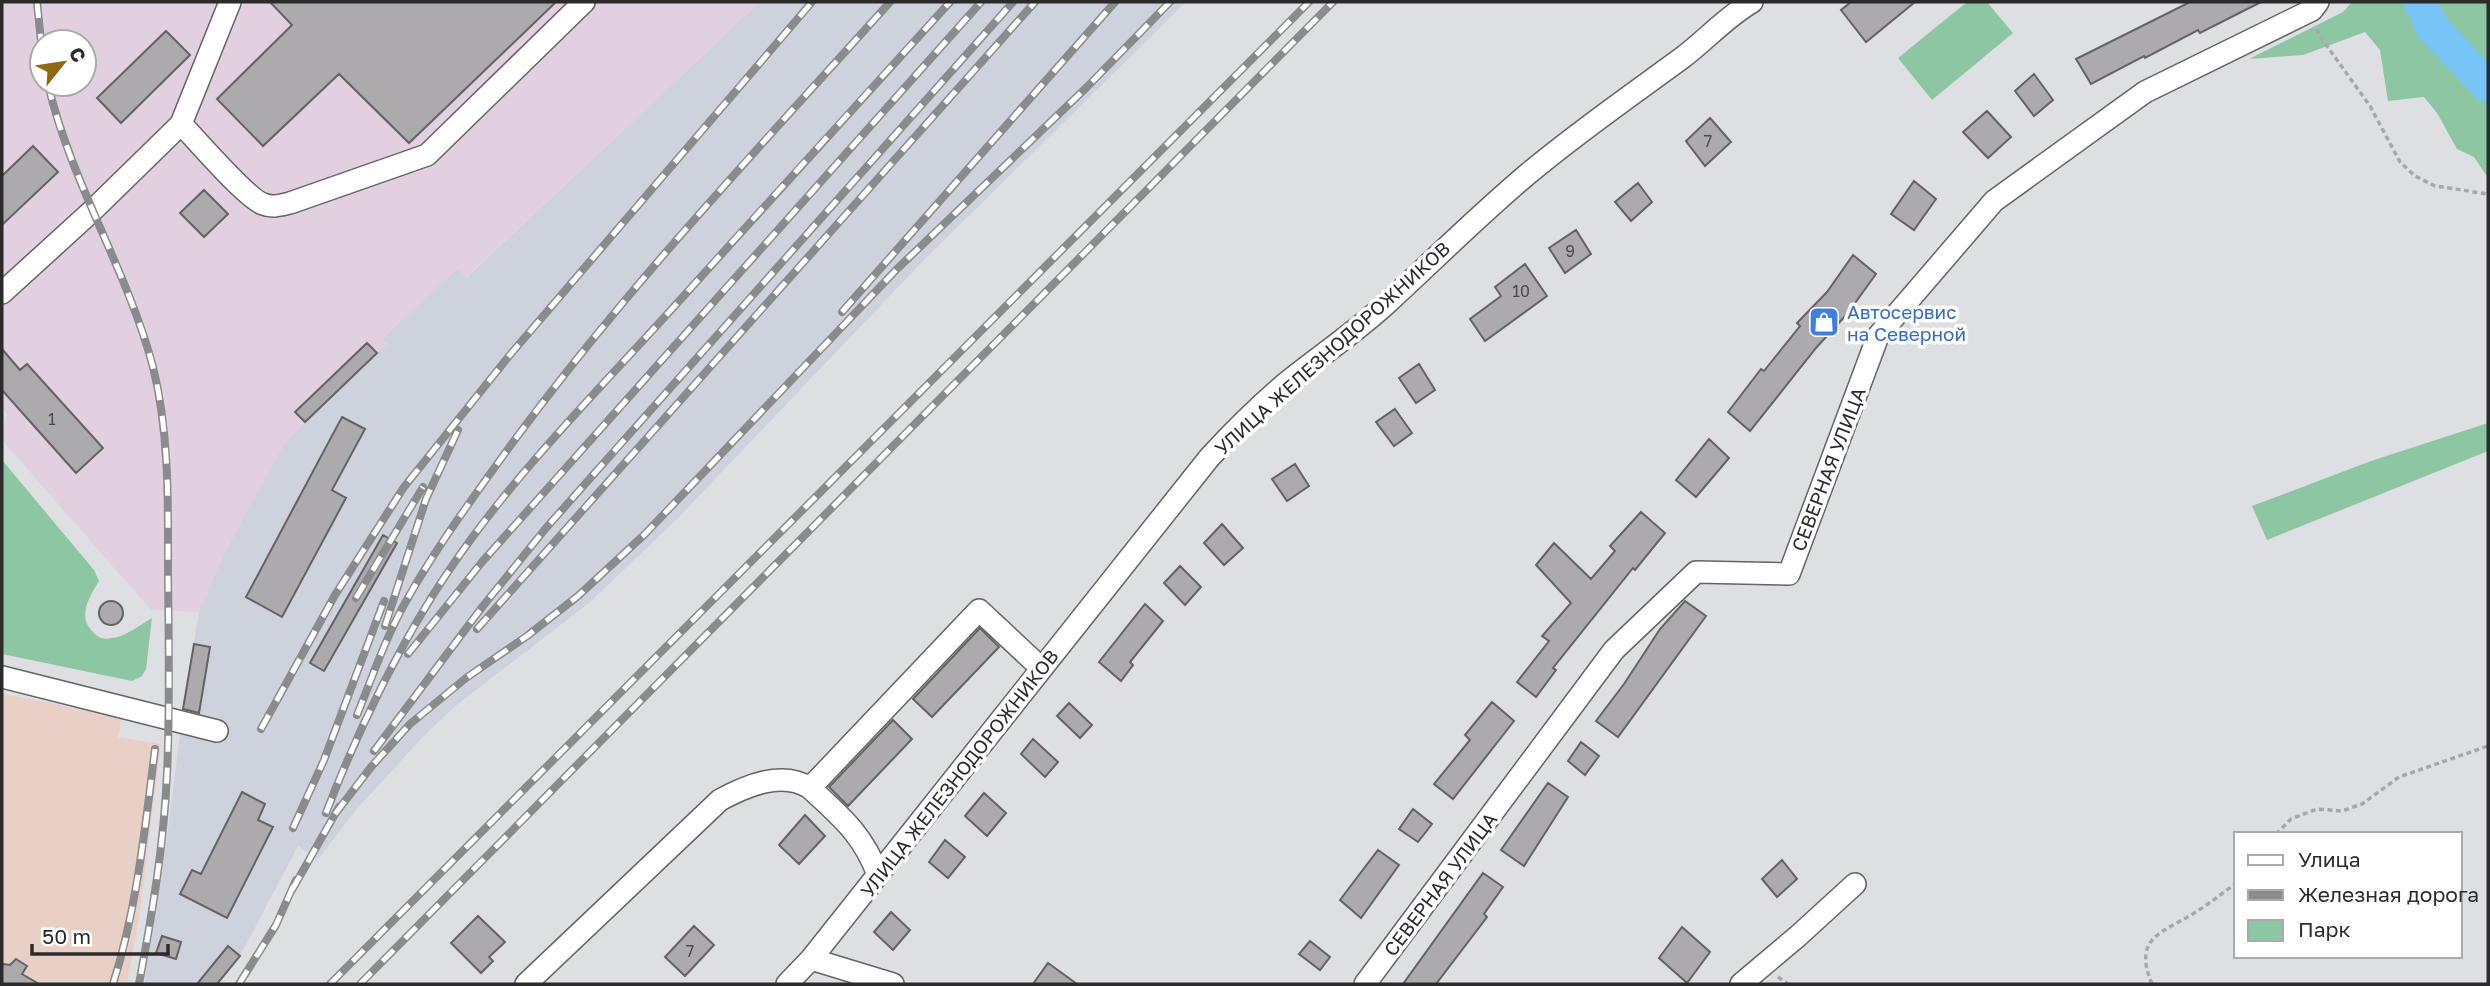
<svg xmlns="http://www.w3.org/2000/svg" width="2490" height="986" font-family="'Golos Text',sans-serif">
  <style>
    .commercial { fill: #e2cfdf; fill-rule: evenodd }
    .industrial { fill: #e8d0c7 }
    .built { fill: #ced2dc }
    .green { fill: #8dc6a3 }
    .lines { fill: none; stroke-linecap: round; stroke-linejoin: round }
    .river { stroke: #78c4f6; stroke-width: 33 }
    .building { fill: #adaaad; stroke: #646264; stroke-width: 2 }
    .minor-casing { stroke: #636466; stroke-width: 24 }
    .path { stroke: #a7a8ab; stroke-width: 3.5; stroke-dasharray: 5 3.5; stroke-linecap: butt }
    .minor { stroke: #fff; stroke-width: 21 }
    .rail-casing { stroke: #8a8b8d; stroke-width: 8 }
    .rail { stroke: #fff; stroke-width: 5; stroke-dasharray: 16; stroke-linecap: butt }
    .labels { text-anchor: middle; dominant-baseline: central; stroke-width: 7; stroke-linejoin: round; paint-order: stroke }
    .number-label { font-size: 16px; fill: #4c4b4c }
    .shop-label { font-size: 19px; fill: #366cbe; stroke: #fff; text-anchor: start }
    .street-label { font-size: 19px; fill: #2b2b2c; stroke: #fff }
  </style>
  <rect width="100%" height="100%" fill="#dedfe3"/>
  <path class="commercial" d="M2,2H760L465,278L457,269L382,339L387,344L305,422L286,444L270,469L222,558L199,612L151,610L2,440V428L8,415L2,408ZM42,42H84V84H42Z"/>
  <path class="industrial" d="M2,694L122,717L118,737L161,744L139,917L127,984H2Z"/>
  <path class="built" d="M760,2H1186L922,262L678,518L589,603L454,707L421,739L356,810L318,859L298,846L240,956L217,984H144L167,837L183,711L199,612L222,558L270,469L285,444L305,422L387,344L382,339L457,269L466,278Z"/>
  <path class="green" d="M1967,2H1987L2013,33L1932,100L1898,58Z
    M2352,2H2488V178L2474,157L2457,149L2437,113L2424,97L2388,101L2380,50L2365,32L2303,55L2249,59L2343,12Z
    M2488,423V451L2267,540L2252,506L2371,461Z
    M2,460L94,570L99,581C90,596 77,616 92,631C98,638 103,640 112,638C125,637 140,625 152,618L146,669L142,676L132,681L2,654Z"/>
  <g class="lines">
    <path class="river" d="M2420,2L2432,27L2488,87"/>
  </g>
  <path class="building" d="M270,2H556L409,143L339,74L263,146L217,99L292,25Z
    M1851,2H1915L1866,42L1841,10Z
    M2190,2H2261L2200,33L2198,30L2145,58L2144,56L2091,84L2076,59Z
    M166,31L190,55L121,123L97,98Z
    M2034,74L2053,100L2034,116L2015,91Z
    M1987,111L2011,137L1988,158L1963,132Z
    M1710,118L1731,142L1705,166L1686,141Z
    M33,146L58,172L2,225V176Z
    M1914,181L1936,199L1914,230L1891,214Z
    M1638,183L1652,202L1631,221L1615,202Z
    M204,190L228,214L204,237L180,213Z
    M1576,230L1591,254L1565,273L1549,248Z
    M1853,255L1876,274L1847,314L1816,348L1750,431L1728,412L1761,369L1764,371L1800,326L1797,323L1827,292Z
    M1525,264L1547,296L1485,341L1470,319L1501,296L1495,287Z
    M367,343L377,353L305,422L295,412Z
    M2,349L20,370L27,364L103,448L76,473L2,390Z
    M1419,364L1435,390L1416,403L1399,378Z
    M1395,409L1412,433L1394,446L1376,422Z
    M342,417L365,429L332,490L346,498L282,617L246,597Z
    M1709,439L1729,458L1696,497L1676,480Z
    M1295,464L1309,486L1287,501L1272,479Z
    M1641,512L1665,533L1635,570L1633,568L1553,668L1556,670L1536,697L1517,682L1549,641L1542,636L1571,603L1536,565L1554,543L1591,579L1615,551L1610,546Z
    M1222,524L1243,548L1224,565L1204,543Z
    M383,535L397,543L324,671L310,663Z
    M1180,566L1201,587L1185,605L1164,583Z
    M1685,601L1706,616L1618,737L1596,721L1624,684L1660,629Z
    M99 613a12 12 0 1 1 24 0a12 12 0 1 1-24 0Z
    M1145,604L1163,621L1130,662L1133,665L1121,681L1099,662Z
    M980,628L999,647L932,717L913,699Z
    M194,644L210,647L199,713L183,709Z
    M1492,702L1514,721L1453,799L1434,784L1470,740L1465,735Z
    M1069,703L1092,725L1080,738L1057,716Z
    M893,720L912,739L848,806L829,787Z
    M1033,739L1058,762L1045,777L1021,754Z
    M1581,742L1599,756L1585,775L1568,761Z
    M1548,783L1568,797L1524,866L1501,850Z
    M242,792L265,804L258,820L273,827L227,918L180,894L192,870L201,874Z
    M984,793L1006,813L987,836L965,816Z
    M1413,809L1432,824L1418,842L1399,829Z
    M805,815L825,836L799,864L779,845Z
    M945,840L965,857L948,878L929,862Z
    M1378,850L1399,865L1361,918L1340,900Z
    M1782,860L1797,879L1777,897L1762,879Z
    M1483,873L1503,887L1484,914L1487,917L1436,984H1403Z
    M891,912L910,930L893,950L874,932Z
    M478,916L505,942L489,957L493,961L481,973L451,943Z
    M694,926L714,945L685,976L665,957Z
    M1682,927L1710,952L1687,983L1659,958Z
    M162,936L181,942L176,959L156,953Z
    M1310,941L1330,957L1320,970L1299,954Z
    M228,946L240,956L217,984H197Z
    M16,959L27,966L22,974L39,984H2V964L10,965Z
    M1048,963L1077,984H1033Z"/>
  <g class="lines">
    <g class="minor-casing">
      <path id="minor" d="M181,124C197,140 246,198 263,204C273,208 281,205 290,203L427,155L584,2
        M2,293L92,211L181,124L230,2
        M2,677L217,731
        M878,875C863,834 841,817 810,788L979,610L1041,668
        M811,959L893,984
        M526,984L720,800C746,786 782,770 810,788
        M787,984L811,959L1209,458C1233,432 1258,407 1285,384C1318,357 1353,334 1385,305C1433,261 1479,215 1529,173C1578,132 1630,96 1682,58C1706,40 1726,17 1752,2
        M1365,984L1614,650L1696,572L1789,574L1878,336L1994,201L2145,92L2312,10L2318,2
        M1741,984L1798,936L1855,884"/>
    </g>
    <path class="path" d="M2317,29L2319,35L2370,106L2400,162L2415,176L2435,186L2488,194
      M2276,834L2291,819L2317,809L2342,811L2362,804L2399,777L2488,746
      M1778,977L1788,984
      M2152,984C2132,936 2163,933 2196,912C2210,903 2223,893 2236,883"/>
    <use href="#minor" class="minor"/>
    <g class="rail-casing">
      <path id="rail" d="M37,2L42,51
        M48,84C71,183 127,269 153,367C170,436 168,508 168,578C169,643 170,709 167,774C164,844 152,915 139,984
        M842,312L1115,2
        M356,598L423,487
        M385,626L426,499L458,430
        M477,629L1035,2
        M408,654L482,562L981,2
        M357,715C372,678 385,639 405,603C435,549 472,499 508,449C624,290 759,148 890,2
        M261,729L335,595L404,487L509,356L812,2
        M374,751L483,606L546,528L1013,2
        M326,813C357,732 401,641 450,569C516,471 602,387 680,300C770,200 860,101 950,2
        M335,814L371,767L410,724L466,678L527,636L578,596L645,534L897,269L1087,87L1170,2
        M293,828L324,760L384,601
        M292,890L339,807
        M113,984C137,908 145,828 155,749
        M239,984L276,925L296,880
        M330,984L1309,2
        M360,984L1333,2"/>
    </g>
    <use href="#rail" class="rail"/>
  </g>
  <defs>
    <g id="shop-square" transform="scale(1.575)"><rect x="-9" y="-9" width="18" height="18" rx="4" fill="#3f7fe0" stroke="#fff"/><path d="M-5-2.5h2.3a2.7 3.5 0 0 1 5.4 0H5L5.5 6h-11ZM-1.5-2.5h3a1.5 2.3 0 0 0-3 0Z" fill="#fff"/></g>
  </defs>
  <g fill-rule="evenodd">
    <use href="#shop-square" x="1824" y="322"/>
  </g>
  <g class="labels">
    <g class="number-label">
      <text x="1708" y="141">7</text>
      <text x="1570" y="251">9</text>
      <text x="1521" y="291">10</text>
      <text x="52" y="419">1</text>
      <text x="690" y="951">7</text>
    </g>
    <g class="shop-label">
      <text x="1847" y="311">Автосервис<tspan x="1847" dy="22">на Северной</tspan></text>
    </g>
    <g class="street-label">
      <text transform="translate(1332 348) rotate(-42)">УЛИЦА ЖЕЛЕЗНОДОРОЖНИКОВ</text>
      <text transform="translate(1828 469) rotate(-69)">СЕВЕРНАЯ УЛИЦА</text>
      <text transform="translate(959 773) rotate(-52)">УЛИЦА ЖЕЛЕЗНОДОРОЖНИКОВ</text>
      <text transform="translate(1440 884) rotate(-53)">СЕВЕРНАЯ УЛИЦА</text>
    </g>
  </g>
  <rect width="2490" height="986" fill="none" stroke="#2b2b2c" stroke-width="7"/>
  <rect x="2234" y="832" width="228" height="126" fill="#ffffff" stroke="#aaaaab" stroke-width="2"/>
  <rect x="2248" y="855" width="35" height="10" fill="#ffffff" stroke="#aaaaab" stroke-width="2"/>
  <text x="2298" y="867" font-size="21" fill="#2b2b2c">Улица</text>
  <rect x="2248" y="890" width="35" height="10" fill="#8a8b8d" stroke="#aaaaab" stroke-width="2"/>
  <text x="2298" y="902" font-size="21" fill="#2b2b2c">Железная дорога</text>
  <rect x="2248" y="920" width="35" height="21" fill="#8dc6a3" stroke="#aaaaab" stroke-width="2"/>
  <text x="2298" y="937" font-size="21" fill="#2b2b2c">Парк</text>
  <g transform="translate(63 63) rotate(60)"><circle r="33" fill="#ffffff" stroke="#aaaaab" stroke-width="2"/>
  <path d="M0-5L12 26L0 18L-12 26Z" fill="#926912"/>
  <text y="-10" font-size="19" font-weight="bold" text-anchor="middle" fill="#2b2b2c">С</text>
  </g>
  <path d="M32 944v10h136v-10" fill="none" stroke="#2b2b2c" stroke-width="3.5"/>
  <text x="42" y="944" font-size="21" fill="#2b2b2c" stroke="#ffffff" stroke-width="5" paint-order="stroke">50 m</text>
</svg>
